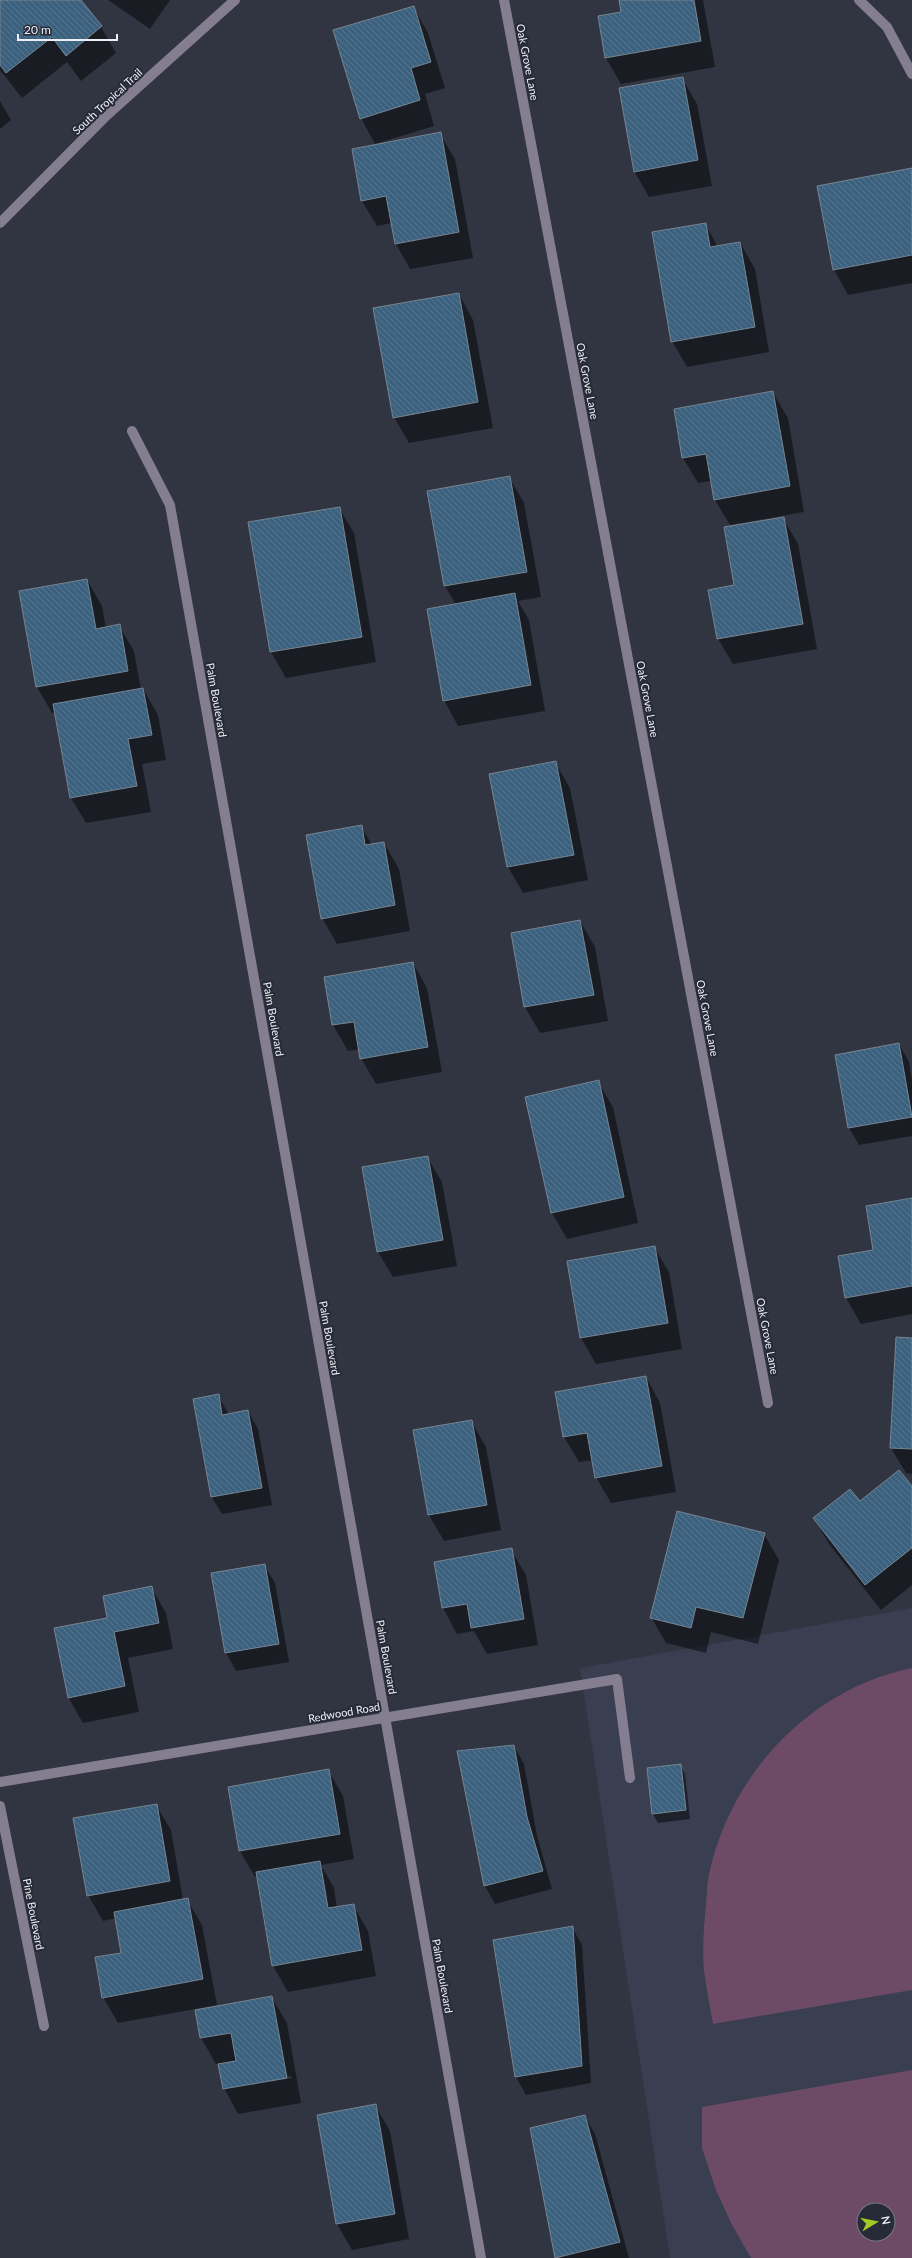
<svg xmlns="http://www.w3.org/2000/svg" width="912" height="2258" font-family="Lato,sans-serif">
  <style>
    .built { fill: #393e50; fill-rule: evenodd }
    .garden { fill: #6d4b66; fill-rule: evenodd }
    .shadow { fill: #0007; fill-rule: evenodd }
    .building { fill: url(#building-back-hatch); stroke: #778591 }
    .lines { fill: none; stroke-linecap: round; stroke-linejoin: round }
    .minor { stroke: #857e90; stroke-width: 10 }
    .labels { text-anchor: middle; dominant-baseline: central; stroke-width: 4; stroke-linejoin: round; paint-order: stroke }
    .street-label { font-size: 11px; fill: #edf0f8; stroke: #272b37 }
  </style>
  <defs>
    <pattern id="building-back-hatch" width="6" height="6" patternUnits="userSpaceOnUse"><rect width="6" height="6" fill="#3b617e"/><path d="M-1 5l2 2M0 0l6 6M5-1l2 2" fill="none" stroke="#587891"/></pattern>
  </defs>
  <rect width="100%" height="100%" fill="#313542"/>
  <path class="built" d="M912,1608V2258H670L580,1668ZM864,2210H888V2234H864Z"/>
  <path class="garden" d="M912,1668V1990L713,2024C710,2006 706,1988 704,1970C702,1948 704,1926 706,1904C707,1894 707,1883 709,1874C731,1773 810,1689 912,1668Z
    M912,2070V2258H751L732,2225L716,2190L702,2148V2107ZM864,2210H888V2234H864Z"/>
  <path class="shadow" d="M0,0H80L101,27L116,53L81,81L67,62L22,98L0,70Z
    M108,0H170L150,29Z
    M620,0H703L715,67L621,84L606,58L599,17L622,13Z
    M413,7L428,33L445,88L425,94L434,126L375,144L361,118Z
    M682,78L697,104L712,186L649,197L634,171Z
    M0,101L11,120L0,129Z
    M440,134L455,159L473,258L410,269L396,244L392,223L377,226L362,201Z
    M912,169V283L848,295L834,270Z
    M705,224L718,247L740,243L755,269L769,352L687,367L672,341Z
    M459,294L473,320L493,428L409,443L394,417Z
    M773,393L788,418L804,512L730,525L715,500L711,481L698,483L683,458Z
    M509,477L524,503L541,597L518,601L529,620L545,711L458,726L444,700L456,605L445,586Z
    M339,508L354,533L376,662L286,678L271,652L249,523Z
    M783,518L798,544L817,649L733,664L718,639L735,586Z
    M87,580L102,606L106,628L119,626L134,651L141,690L143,689L158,715L166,760L142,764L151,812L86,823L71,798L56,712L52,713L37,687L20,592Z
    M555,762L570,788L588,880L523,893L508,867L490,774Z
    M361,826L372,845L384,843L399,869L410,931L337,944L322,918Z
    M580,921L595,947L608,1021L540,1033L525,1007L512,933Z
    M413,963L427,988L442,1072L376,1084L361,1058L360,1049L348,1051L333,1025L325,978Z
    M899,1044L909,1062L912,1080V1136L859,1145L849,1128Z
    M598,1082L613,1107L638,1223L567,1239L552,1213L526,1098Z
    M427,1157L442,1182L457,1266L393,1277L378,1252Z
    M912,1199V1314L861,1324L846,1298L839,1257L875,1250Z
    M654,1247L669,1272L682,1349L596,1364L581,1338L568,1262Z
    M912,1339V1474L906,1473L891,1448Z
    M646,1377L660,1403L676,1492L611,1503L596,1477L593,1460L579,1462L564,1437Z
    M218,1395L229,1415L248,1411L258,1429L272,1505L222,1514L211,1496Z
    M471,1421L486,1447L501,1530L444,1541L429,1515L414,1431Z
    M912,1487V1585L881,1610L829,1544L814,1518Z
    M764,1534L779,1560L758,1644L711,1632L706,1653L666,1643L651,1617Z
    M511,1550L526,1575L538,1645L487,1654L474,1631L457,1634L443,1608L435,1563Z
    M264,1565L275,1583L289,1662L236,1671L226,1653L212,1574Z
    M151,1587L166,1613L173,1649L128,1658L139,1712L83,1723L68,1697L108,1619Z
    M514,1746L524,1764L537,1836L552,1889L495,1904L485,1886L458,1751Z
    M680,1765L685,1774L690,1819L658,1823L653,1814Z
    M328,1770L343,1796L354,1859L321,1865L334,1888L337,1908L353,1905L368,1931L376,1976L288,1992L273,1966L257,1876L255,1877L240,1851L229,1788Z
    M156,1805L171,1830L183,1900H187L202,1925L217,2005L118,2023L103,1997L122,1954L116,1918L103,1921L88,1895Z
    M572,1927L582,1945L591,2083L526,2095L516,2077L495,1941Z
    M272,1998L287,2023L301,2103L238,2114L224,2088L237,2060L216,2064L201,2038L197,2011ZM291,2076L292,2078L250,2085V2083Z
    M375,2105L390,2131L409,2239L352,2250L337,2224L318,2116Z
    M585,2117L595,2134L629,2258H556L531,2129Z"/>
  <path class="building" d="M0,0H81L102,26L66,56L52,37L6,73L0,65Z
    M619,0H694L701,41L605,58L598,16L621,12Z
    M414,6L431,62L411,68L420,100L360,119L333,30Z
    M683,77L698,160L634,172L619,88Z
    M441,132L459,232L395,244L386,196L361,201L352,149Z
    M912,168V255L833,270L817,186Z
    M706,223L710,247L740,242L755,327L671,342L652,232Z
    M459,293L478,402L393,418L373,308Z
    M773,391L790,486L714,500L706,454L682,458L674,409Z
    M510,476L527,572L444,586L427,491Z
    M340,507L362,637L270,652L248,522Z
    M784,517L803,624L717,639L708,590L734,585L724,527Z
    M87,579L96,629L120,624L128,671L36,687L19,591Z
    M515,593L531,685L443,701L427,609Z
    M143,688L152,735L128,739L137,786L70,798L53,704Z
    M556,761L574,855L507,867L489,774Z
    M362,825L365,845L384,842L395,905L321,919L306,835Z
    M580,920L594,995L524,1007L511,933Z
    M413,962L428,1047L360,1059L354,1022L332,1025L324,977Z
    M899,1043L912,1117L848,1128L835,1055Z
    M599,1080L624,1197L551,1213L525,1097Z
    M428,1156L443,1240L377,1252L362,1167Z
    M912,1198V1286L845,1298L838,1256L873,1250L866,1206Z
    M655,1246L668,1323L580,1338L567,1261Z
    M896,1337L912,1338V1449L890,1448Z
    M646,1376L662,1466L595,1478L587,1433L563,1437L555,1392Z
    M219,1394L222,1415L248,1410L262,1488L211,1497L193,1399Z
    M472,1420L487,1505L428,1515L413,1430Z
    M899,1470L912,1486V1548L865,1585L813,1518L850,1489L860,1501Z
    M677,1511L765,1533L743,1618L696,1607L691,1628L650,1618Z
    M512,1548L524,1619L471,1628L467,1604L442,1608L434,1562Z
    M265,1564L279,1644L225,1653L211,1573Z
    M152,1586L159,1623L114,1632L125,1686L68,1698L54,1628L107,1618L103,1596Z
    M514,1745L527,1817L543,1871L484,1886L457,1751Z
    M681,1764L686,1810L652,1814L647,1768Z
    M329,1769L340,1834L239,1851L228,1787Z
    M157,1804L170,1881L87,1896L73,1818Z
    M320,1861L328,1908L354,1904L362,1950L272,1966L256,1872Z
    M188,1898L203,1979L102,1998L95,1957L121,1953L114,1912Z
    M573,1926L582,2066L515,2077L493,1940Z
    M272,1996L287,2078L223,2089L218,2064L236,2061L231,2033L200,2038L195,2010Z
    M376,2104L395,2214L336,2224L317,2115Z
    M585,2115L620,2242L555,2258L530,2128Z"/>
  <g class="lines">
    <path class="minor" d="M504,0L768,1403
      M859,0L887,27L912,74
      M0,223L106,116L235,0
      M132,431L170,505L481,2258
      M0,1782L617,1679L630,1778
      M0,1806L44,2026"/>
  </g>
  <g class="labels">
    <g class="street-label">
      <text transform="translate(528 62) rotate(79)">Oak Grove Lane</text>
      <text transform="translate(107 101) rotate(-43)">South Tropical Trail</text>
      <text transform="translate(588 381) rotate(79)">Oak Grove Lane</text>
      <text transform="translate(648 699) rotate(79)">Oak Grove Lane</text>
      <text transform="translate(217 700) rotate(80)">Palm Boulevard</text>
      <text transform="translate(708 1018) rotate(79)">Oak Grove Lane</text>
      <text transform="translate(274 1019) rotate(80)">Palm Boulevard</text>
      <text transform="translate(768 1336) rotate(79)">Oak Grove Lane</text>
      <text transform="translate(330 1338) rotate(80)">Palm Boulevard</text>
      <text transform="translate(387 1657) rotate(80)">Palm Boulevard</text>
      <text transform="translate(344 1712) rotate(-10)">Redwood Road</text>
      <text transform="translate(34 1914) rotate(79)">Pine Boulevard</text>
      <text transform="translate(443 1976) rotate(80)">Palm Boulevard</text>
    </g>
  </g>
  <g transform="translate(876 2222) rotate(80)"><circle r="19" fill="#272b37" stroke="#767a84"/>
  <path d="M0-3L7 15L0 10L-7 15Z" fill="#a3c927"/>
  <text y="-6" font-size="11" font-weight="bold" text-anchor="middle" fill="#edf0f8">N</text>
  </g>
  <path d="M18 34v6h99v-6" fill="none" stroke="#edf0f8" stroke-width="2"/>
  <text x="24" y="34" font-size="12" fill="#edf0f8" stroke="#272b37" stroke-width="3" paint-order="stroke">20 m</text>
</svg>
